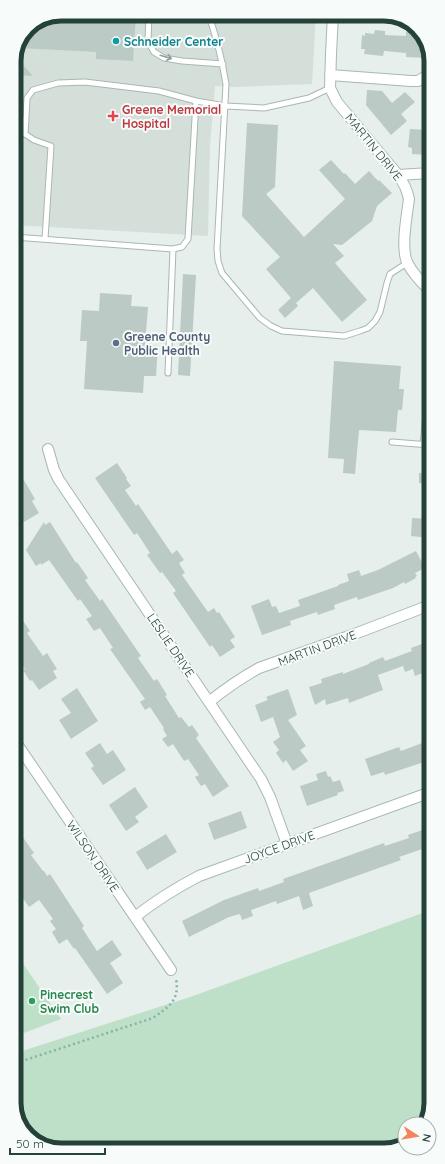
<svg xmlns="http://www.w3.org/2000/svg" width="445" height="1164" font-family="Quicksand,sans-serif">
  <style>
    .built { fill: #d4dfda }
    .green { fill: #bfe0c8 }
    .building { fill: #bbcac4 }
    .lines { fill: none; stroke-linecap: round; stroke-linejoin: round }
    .service-casing { stroke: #a8b8b2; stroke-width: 7 }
    .minor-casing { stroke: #a8b8b2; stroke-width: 12 }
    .path { stroke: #86b3a5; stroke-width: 2.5; stroke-dasharray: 2 3; stroke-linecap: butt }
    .service { stroke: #fff; stroke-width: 5 }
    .minor { stroke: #fff; stroke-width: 10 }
    .oneway { stroke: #92a09c }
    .culture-dot { fill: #0f9aa8; stroke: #f7fbf9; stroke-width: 1.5 }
    .health-dot { fill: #e0444e; stroke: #f7fbf9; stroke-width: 1.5 }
    .service-dot { fill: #5c6f8a; stroke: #f7fbf9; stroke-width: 1.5 }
    .leisure-dot { fill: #2e9e5b; stroke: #f7fbf9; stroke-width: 1.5 }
    .labels { text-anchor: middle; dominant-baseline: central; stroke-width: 4; stroke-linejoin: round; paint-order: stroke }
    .culture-label { font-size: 12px; font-weight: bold; fill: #0d838f; stroke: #f7fbf9; text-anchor: start }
    .health-label { font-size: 12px; font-weight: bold; fill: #be3a42; stroke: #f7fbf9; text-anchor: start }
    .street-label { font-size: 12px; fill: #24423a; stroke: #f7fbf9 }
    .service-label { font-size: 12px; font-weight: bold; fill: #4e5e75; stroke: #f7fbf9; text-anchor: start }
    .leisure-label { font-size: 12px; font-weight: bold; fill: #27864d; stroke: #f7fbf9; text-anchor: start }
    .rim { fill: none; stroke: #24423a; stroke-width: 5 }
  </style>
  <rect width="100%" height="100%" fill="#e6efeb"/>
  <path class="built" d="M61,14H316L312,84L235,87L215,86L210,146L208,236L14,225V58L28,28Z"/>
  <path class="green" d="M431,910V1103L424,1124H405V1142L396,1148L58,1150L32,1140L16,1115V1053L190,997Z
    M15,952L61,1019L16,1036Z"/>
  <path class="building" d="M61,14H136L133,61L96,59V52L19,48L28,28Z
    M375,30L385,31V35L406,36V32L419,33L429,49V53L425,52V58L406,57V53L384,51L383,56L364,54L365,49H361L362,35L365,36V33L374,34Z
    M15,56L33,76L14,75V58Z
    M367,90L382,91L392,103L405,92L415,102L401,114L407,121L391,135L366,105Z
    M247,123L278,125L275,187L266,194L304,237L345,199L319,170L331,160L344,174L345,173L355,184L369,171L378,181L379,180L392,193L377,206L372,221L342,245L333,244L344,256L335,263L367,300L342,322L313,288L296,303L298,306L285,318L278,310L291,298L266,269L280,257L242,216Z
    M410,129L429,130V155L412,154V148L408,147Z
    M183,274L196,275L190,376L178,375Z
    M100,293L132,295L131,306L148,307L145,345L158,346L156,376H144L143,393L84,389L87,341H80L82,310L99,311Z
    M334,361L401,366L399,389H404L402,410H398L396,432L359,430L355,474L343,473L344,459L328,458Z
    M117,463L127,478L126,479L131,486L125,490L136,506L138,504L172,554L177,550L184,560L179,563L185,573L182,575L208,612L214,608L217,613L219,612L235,637L230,640L235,647L220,657L212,645L210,647L173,593L176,591L162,572L160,573L147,555L150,553L137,533L134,535L95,478Z
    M15,465L35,499L32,501L39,513L24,522L15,507Z
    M419,473L430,474V483H419Z
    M412,518L430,519V538L411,536Z
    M44,522L45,525L50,522L76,563L77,562L88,578L85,580L100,601L102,599L141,656L138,658L154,681L157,679L167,695L165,696L179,718L181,717L189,727L192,725L199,735L196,738L229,786L213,797L205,784L201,786L195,777L199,775L188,759L184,761L173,744L168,747L162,739L167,736L163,729L164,728L150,707L145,710L140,702L145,699L110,649L113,648L100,628L94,631L86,619L92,616L80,599L78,601L49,560L41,565V563L36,566L26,550Z
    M416,551L425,568L415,573L417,576L415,577L416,578L405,584L404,582L393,588L358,600L357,597L334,605L335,609L318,615L317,612L290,621L291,625L262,635L251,606L269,599L272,607L276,606L279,613L300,606L298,600L338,586V585L349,581L347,574L359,570L361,576L378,570Z
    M15,609L30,631L27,633L43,656L47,653L57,669L53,671L57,678L39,690L32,680L30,681L23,670L25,669L15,655Z
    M430,641V663L428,664L430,670L415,676L413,669L405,672L403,666L378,675L383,690L349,703L348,698L326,705L325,699L315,705L309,687L322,683L321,679L343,672V674L369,664V663L383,657L385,661L412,651L411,648Z
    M77,688L98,721L71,739L59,720L71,713L61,699Z
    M288,689L297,715L288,720L306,746L300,750L308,761L293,771L286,760L283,763L276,753L279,750L273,742L280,737L273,717L261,722L255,705L268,700L266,697Z
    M430,740V760L385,775L384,772L371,776L365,759L399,747L401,751Z
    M100,743L107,754L113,750L126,770L103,785L91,768L94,766L85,753Z
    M326,771L328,777L330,776L333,782L340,780L344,791L337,793L338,795L307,806L300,786L318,780L316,774Z
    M135,787L148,807L135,817L139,822L126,831L109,805Z
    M241,811L247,828L214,840L208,823Z
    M15,826L34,853L31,855L43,871H44L47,876L50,874L84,926L82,928L97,951L112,940L122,955L110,963L123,983L107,994L75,948L74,949L67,939L59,944L52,932L56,929L50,921L53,919L39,900L29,907L15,887Z
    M431,827V846L399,857L401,860L309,893L313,906L303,910L299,896L277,904L276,901L251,910L253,916L242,920L240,914L229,917L189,937L182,921L224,900L258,888L259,891L284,882L283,879L384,843L385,846L409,838L408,835Z
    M166,834L177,852L147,870L136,852Z"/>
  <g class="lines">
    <g class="service-casing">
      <path id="service" d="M149,14L148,41L154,52L164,58L182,61L223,64
        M208,14C217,37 222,60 226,84L217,249L218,261L222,273L260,318L271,326L282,331L344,336L360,331L368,328L375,321L380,312L387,283L390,274L407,263
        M14,119L26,121
        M14,237L173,249L182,247L188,239L196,101
        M45,239L51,146L34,140L25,134L27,98L33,90L58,83L85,82L159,91L196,101L225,106L264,108L309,98L330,88
        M168,373L173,249
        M392,442L430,445
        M423,445L430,372"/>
    </g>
    <g class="minor-casing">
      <path id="minor" d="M333,14L331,54L330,88L337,102L398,175C404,183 407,189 409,199C407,215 400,250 408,264C413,274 422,283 430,291
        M330,75L411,81H418L429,74
        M398,175L430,173
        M48,449L54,470L59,480L261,779L270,797L287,844
        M209,702C225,689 241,678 259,668L352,635L430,605
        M15,741L171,970
        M135,917C155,901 176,888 199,876L431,792"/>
    </g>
    <path class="path" d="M16,1063L153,1018C168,1007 180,1001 176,979"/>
    <use href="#service" class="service"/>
    <use href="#minor" class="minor"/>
  </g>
  <defs><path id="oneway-shaft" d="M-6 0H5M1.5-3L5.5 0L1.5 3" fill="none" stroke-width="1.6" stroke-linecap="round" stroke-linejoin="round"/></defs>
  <use class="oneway" href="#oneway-shaft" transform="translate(166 57) rotate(16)"/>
  <circle class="culture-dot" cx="116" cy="41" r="4"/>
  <path class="health-dot" d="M111 110h4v4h4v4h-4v4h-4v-4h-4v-4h4z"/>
  <circle class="service-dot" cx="116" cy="343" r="4"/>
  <circle class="leisure-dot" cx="32" cy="1001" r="4"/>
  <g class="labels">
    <g class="culture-label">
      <text x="124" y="41">Schneider Center</text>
    </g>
    <g class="health-label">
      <text x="122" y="109">Greene Memorial<tspan x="122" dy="14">Hospital</tspan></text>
    </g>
    <g class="street-label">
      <text transform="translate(374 147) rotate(51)">MARTIN DRIVE</text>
      <text transform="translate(171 645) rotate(56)">LESLIE DRIVE</text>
      <text transform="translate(317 648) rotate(-20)">MARTIN DRIVE</text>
      <text transform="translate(279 847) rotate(-20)">JOYCE DRIVE</text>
      <text transform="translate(93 856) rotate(56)">WILSON DRIVE</text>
    </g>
    <g class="service-label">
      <text x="124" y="336">Greene County<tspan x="124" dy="14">Public Health</tspan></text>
    </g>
    <g class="leisure-label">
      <text x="40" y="994">Pinecrest<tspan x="40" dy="14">Swim Club</tspan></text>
    </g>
  </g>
  <path d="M0 0H445V1164H0ZM61 21H384A40 40 0 0 1 424 61V1103A40 40 0 0 1 384 1143H61A40 40 0 0 1 21 1103V61A40 40 0 0 1 61 21Z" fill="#f7fbf9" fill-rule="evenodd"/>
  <path class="rim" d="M61 21H384A40 40 0 0 1 424 61V1103A40 40 0 0 1 384 1143H61A40 40 0 0 1 21 1103V61A40 40 0 0 1 61 21Z"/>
  <g transform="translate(417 1136) rotate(102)"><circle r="19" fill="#f7fbf9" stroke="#a3b1ad"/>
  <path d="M0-3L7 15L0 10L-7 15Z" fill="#f4845f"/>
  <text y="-6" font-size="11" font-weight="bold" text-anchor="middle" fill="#24423a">N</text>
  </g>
  <path d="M10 1148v6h95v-6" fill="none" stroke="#24423a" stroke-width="2"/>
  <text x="16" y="1148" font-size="12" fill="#24423a" stroke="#f7fbf9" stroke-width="3" paint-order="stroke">50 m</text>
</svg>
